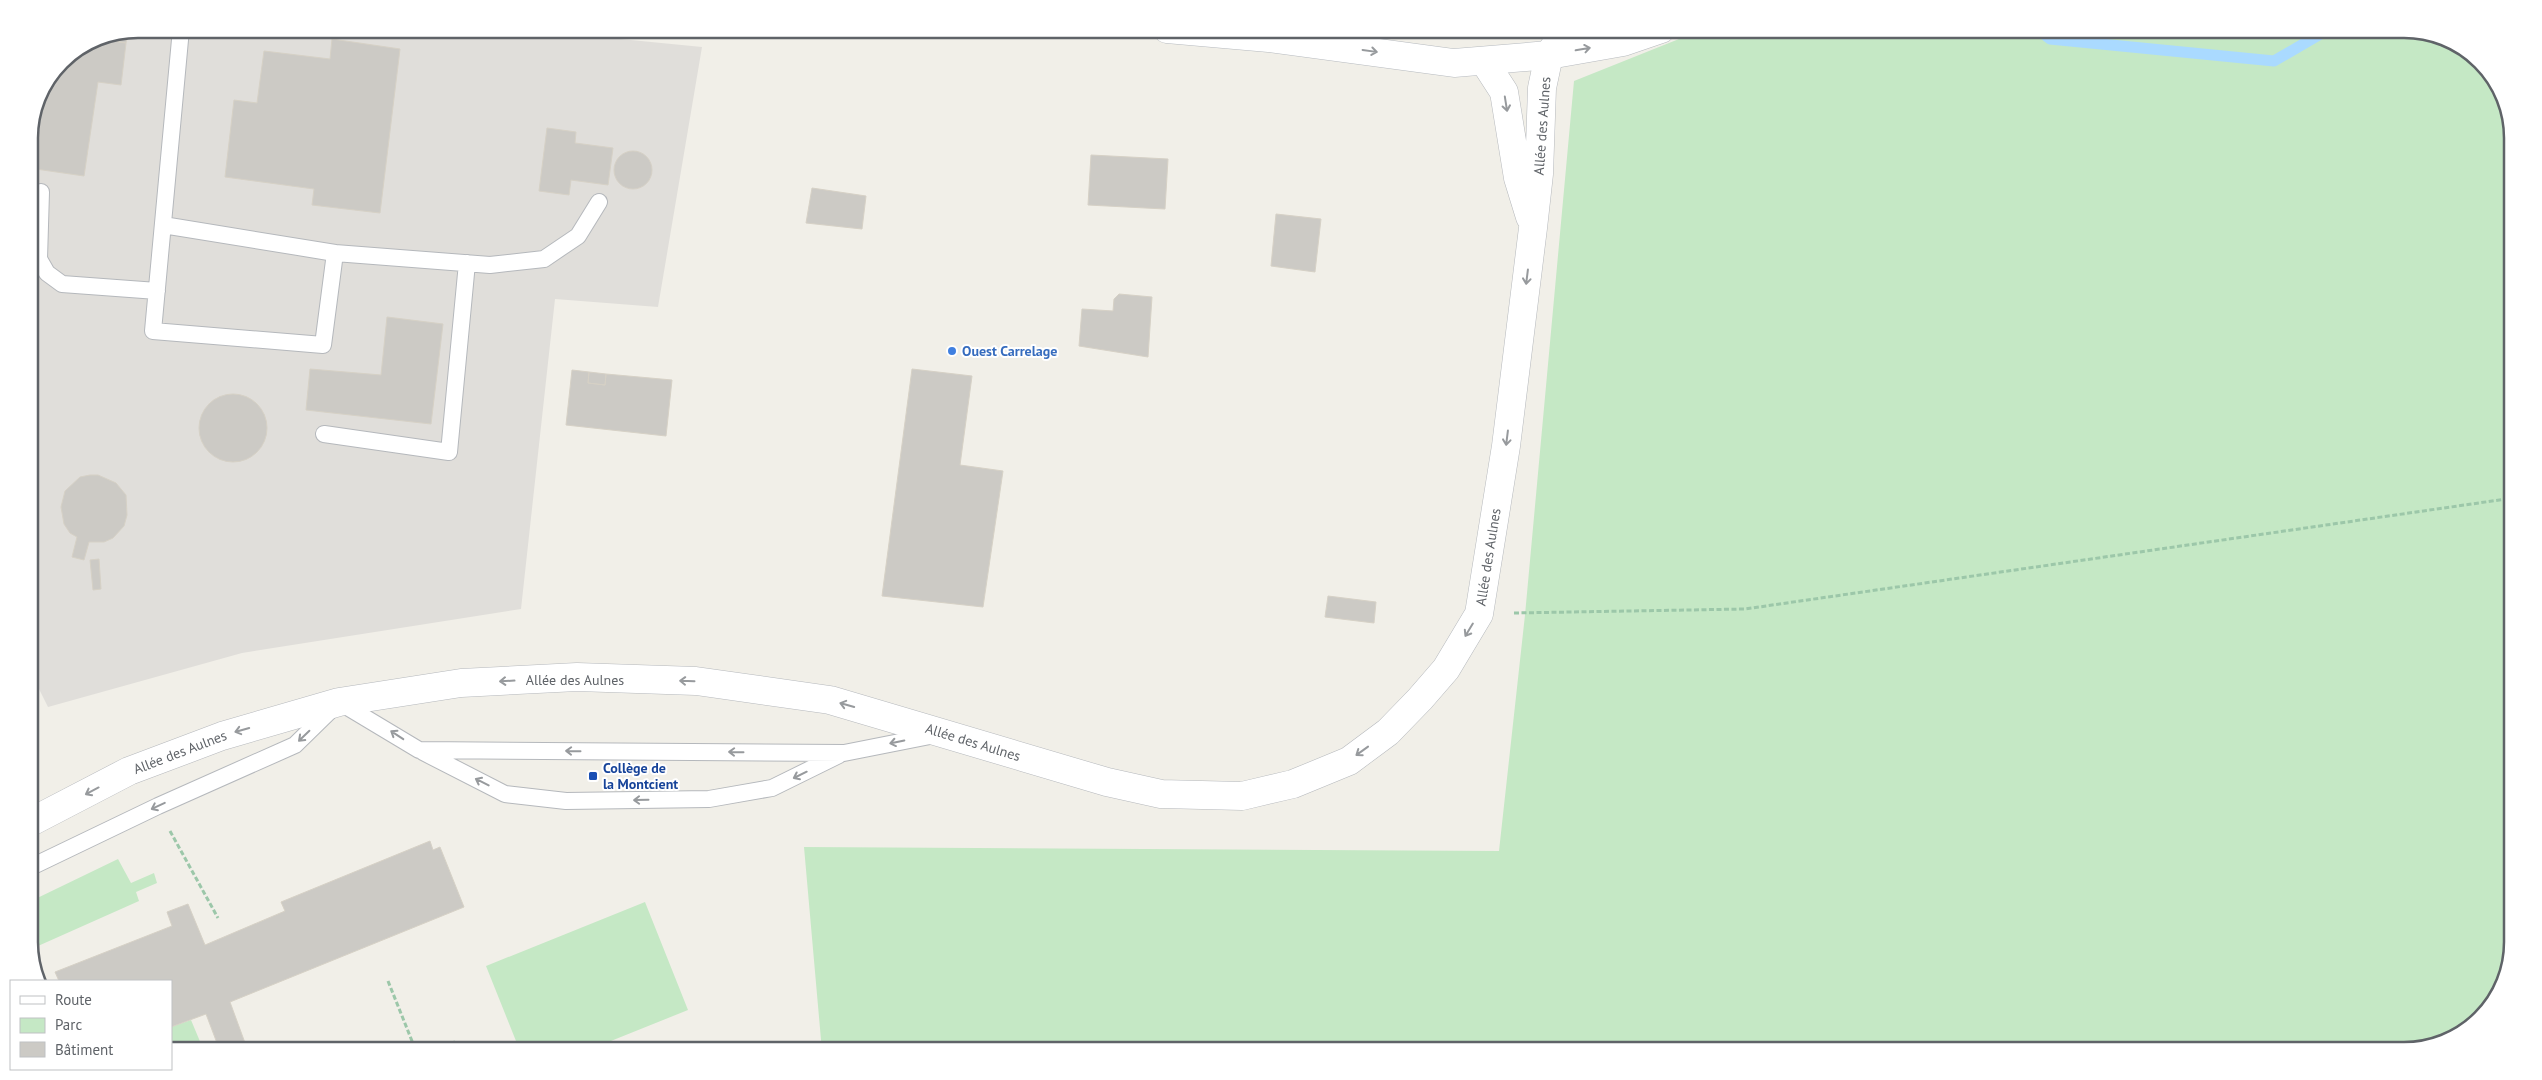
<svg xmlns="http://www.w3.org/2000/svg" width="2542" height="1080" font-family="'PT Sans',sans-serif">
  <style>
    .industrial { fill: #e0deda }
    .green { fill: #c5e8c5 }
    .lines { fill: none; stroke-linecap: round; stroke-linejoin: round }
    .stream { stroke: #aadaff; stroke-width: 11 }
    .building { fill: #cccac5; stroke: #d6d1c6 }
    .service-casing { stroke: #b5b8bc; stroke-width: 18 }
    .minor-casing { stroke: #b5b8bc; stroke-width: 29 }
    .secondary-casing { stroke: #b6babf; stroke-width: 29 }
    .path { stroke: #9cc7a9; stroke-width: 3; stroke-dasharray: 5 2.5; stroke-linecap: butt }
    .service { stroke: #fff; stroke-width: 16 }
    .minor { stroke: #fff; stroke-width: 28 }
    .secondary { stroke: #fff; stroke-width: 28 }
    .oneway { stroke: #979a9d }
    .shop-dot { fill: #3f7fe0; stroke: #fff; stroke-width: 2 }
    .transit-dot { fill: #1a4fb4; stroke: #fff; stroke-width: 2 }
    .labels { text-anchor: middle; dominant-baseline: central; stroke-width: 4; stroke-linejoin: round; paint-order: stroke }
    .street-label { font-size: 14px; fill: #5f6368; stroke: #fff }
    .shop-label { font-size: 14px; font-weight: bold; fill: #366cbe; stroke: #fff; text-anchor: start }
    .transit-label { font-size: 14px; font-weight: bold; fill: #164399; stroke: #fff; text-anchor: start }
    .rim { fill: none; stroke: #5f6368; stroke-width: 2.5 }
  </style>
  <rect width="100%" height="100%" fill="#f1efe8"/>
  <path class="industrial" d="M138,29H519L702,47L658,307L555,299L521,609L242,653L48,707L29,669V131L40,90L61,61L96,37Z"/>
  <path class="green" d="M1704,29H2404L2446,37L2495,77L2513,131V942L2505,984L2465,1033L2404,1051H822L804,847L1499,851L1525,615L1574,81Z
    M118,859L131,883L154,873L157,883L136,892L139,901L29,950V902Z
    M645,902L688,1010L586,1051H520L486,966Z
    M191,1020L204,1051H171V1027Z"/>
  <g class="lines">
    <path class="stream" d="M2037,29L2050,39L2274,61L2329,29
      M2441,36L2447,38"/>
  </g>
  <path class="building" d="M128,31L126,43L106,40L107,35Z
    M107,35L106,40L126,43L121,85L98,82L84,176L29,168V131L40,90L61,61L96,37Z
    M332,39L400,49L380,213L312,205L314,189L225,177L234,100L257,103L264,51L330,59Z
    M547,128L576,132L575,143L613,148L608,185L571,180L569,195L539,191Z
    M614 170a19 19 0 1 1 38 0a19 19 0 1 1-38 0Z
    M1091,155L1168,159L1165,209L1088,205Z
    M812,188L866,196L862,229L806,223Z
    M1276,214L1321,219L1315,272L1271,266Z
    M1119,294L1152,297L1148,357L1079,346L1082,309L1113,311L1114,299Z
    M387,317L443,324L431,424L306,410L310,369L381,375Z
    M912,369L972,376L960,465L1003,471L983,607L882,596Z
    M572,370L589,372L588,383L605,385L606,374L672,380L666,436L566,425Z
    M589,372L606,374L605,385L588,383Z
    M199 428a34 34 0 1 1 68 0a34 34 0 1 1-68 0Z
    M90,475H98L116,483L126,495L127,515L124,526L113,538L104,542H89L84,560L72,557L77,537L70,533L64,524L61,507L65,491L80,477Z
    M99,559L101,589L93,590L90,560Z
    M1328,596L1376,602L1374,623L1325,617Z
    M430,841L433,850L440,847L464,907L230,1002L248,1051H220L206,1014L171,1027V981H59L55,972L172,926L167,912L188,904L205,945L285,911L281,902Z"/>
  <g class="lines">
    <g class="service-casing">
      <path id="service" d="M41,192L39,259L47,273L62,284L157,291
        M163,225L335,253L323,345L153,331L181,29
        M335,253L490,265L544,259L578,236L599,202
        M324,434L449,452L467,263
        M423,752L505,794L566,801L709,799L772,788L839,755
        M29,868L158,806L295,745L339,702L419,750L844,753L935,735"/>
    </g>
    <g class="minor-casing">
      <path id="minor" d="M1484,61L1504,92L1518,178L1530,217
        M29,823L129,771L222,736L339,702L461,683L577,677L696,681L830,700L1107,782L1161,794L1242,796L1293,784L1349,761L1388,732L1420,699L1446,669L1479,614L1506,446L1533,228L1539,174L1542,88L1549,55L1566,29"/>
    </g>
    <g class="secondary-casing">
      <path id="secondary" d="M1167,29L1269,38L1454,63L1549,55L1623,42L1661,29
        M1315,33L1361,29"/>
    </g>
    <path class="path" d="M1514,613L1745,609L2513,498
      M170,831L218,918
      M388,981L416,1051
      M429,1051L455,1042"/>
    <use href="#service" class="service"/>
    <use href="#minor" class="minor"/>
    <use href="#secondary" class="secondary"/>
  </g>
  <defs><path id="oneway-shaft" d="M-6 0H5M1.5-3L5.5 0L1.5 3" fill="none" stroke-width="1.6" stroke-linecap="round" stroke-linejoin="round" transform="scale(1.25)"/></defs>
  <g class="oneway">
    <use href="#oneway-shaft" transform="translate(1583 49) rotate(-10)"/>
    <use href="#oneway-shaft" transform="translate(1370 51) rotate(8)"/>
    <use href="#oneway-shaft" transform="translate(1506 104) rotate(81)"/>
    <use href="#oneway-shaft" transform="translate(1527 277) rotate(97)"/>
    <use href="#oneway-shaft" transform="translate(1507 438) rotate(97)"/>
    <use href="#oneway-shaft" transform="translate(1469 630) rotate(121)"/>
    <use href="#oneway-shaft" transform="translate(507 681) rotate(177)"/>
    <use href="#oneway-shaft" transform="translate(687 681) rotate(-178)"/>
    <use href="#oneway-shaft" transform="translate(847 705) rotate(-164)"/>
    <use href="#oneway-shaft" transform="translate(242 730) rotate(164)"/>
    <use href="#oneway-shaft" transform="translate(397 735) rotate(-147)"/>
    <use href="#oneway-shaft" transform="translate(304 736) rotate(136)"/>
    <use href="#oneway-shaft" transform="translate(897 742) rotate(168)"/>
    <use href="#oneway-shaft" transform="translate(573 751) rotate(-179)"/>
    <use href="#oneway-shaft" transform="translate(1362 751) rotate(144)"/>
    <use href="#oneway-shaft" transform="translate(736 752) rotate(-179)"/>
    <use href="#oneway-shaft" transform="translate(800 775) rotate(154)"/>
    <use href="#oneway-shaft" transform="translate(482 782) rotate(-153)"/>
    <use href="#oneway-shaft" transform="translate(92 791) rotate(152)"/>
    <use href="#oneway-shaft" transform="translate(641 800) rotate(179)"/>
    <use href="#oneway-shaft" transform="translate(158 806) rotate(155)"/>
  </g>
  <circle class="shop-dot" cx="952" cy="351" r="5"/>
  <rect class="transit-dot" x="588" y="771" width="10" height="10" rx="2.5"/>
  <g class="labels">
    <g class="street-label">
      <text transform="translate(1542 126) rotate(-86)">Allée des Aulnes</text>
      <text transform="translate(1488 557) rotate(-81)">Allée des Aulnes</text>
      <text x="575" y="680">Allée des Aulnes</text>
      <text transform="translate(973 742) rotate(17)">Allée des Aulnes</text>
      <text transform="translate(180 752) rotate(-21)">Allée des Aulnes</text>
    </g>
    <g class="shop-label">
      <text x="962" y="351">Ouest Carrelage</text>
    </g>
    <g class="transit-label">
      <text x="603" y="768">Collège de<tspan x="603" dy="16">la Montcient</tspan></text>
    </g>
  </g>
  <path d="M0 0H2542V1080H0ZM138 38H2404A100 100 0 0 1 2504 138V942A100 100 0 0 1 2404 1042H138A100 100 0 0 1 38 942V138A100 100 0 0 1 138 38Z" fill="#fff" fill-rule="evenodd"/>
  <path class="rim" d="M138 38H2404A100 100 0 0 1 2504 138V942A100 100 0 0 1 2404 1042H138A100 100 0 0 1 38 942V138A100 100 0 0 1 138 38Z"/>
  <rect x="10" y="980" width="162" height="90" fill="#ffffff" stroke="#bfc1c3"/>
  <rect x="20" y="996" width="25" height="8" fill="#ffffff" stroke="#bfc1c3"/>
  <text x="55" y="1005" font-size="15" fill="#5f6368">Route</text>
  <rect x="20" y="1018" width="25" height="15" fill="#c5e8c5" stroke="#bfc1c3"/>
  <text x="55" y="1030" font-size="15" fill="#5f6368">Parc</text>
  <rect x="20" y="1042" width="25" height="15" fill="#cccac5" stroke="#bfc1c3"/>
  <text x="55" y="1055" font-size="15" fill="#5f6368">Bâtiment</text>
</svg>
